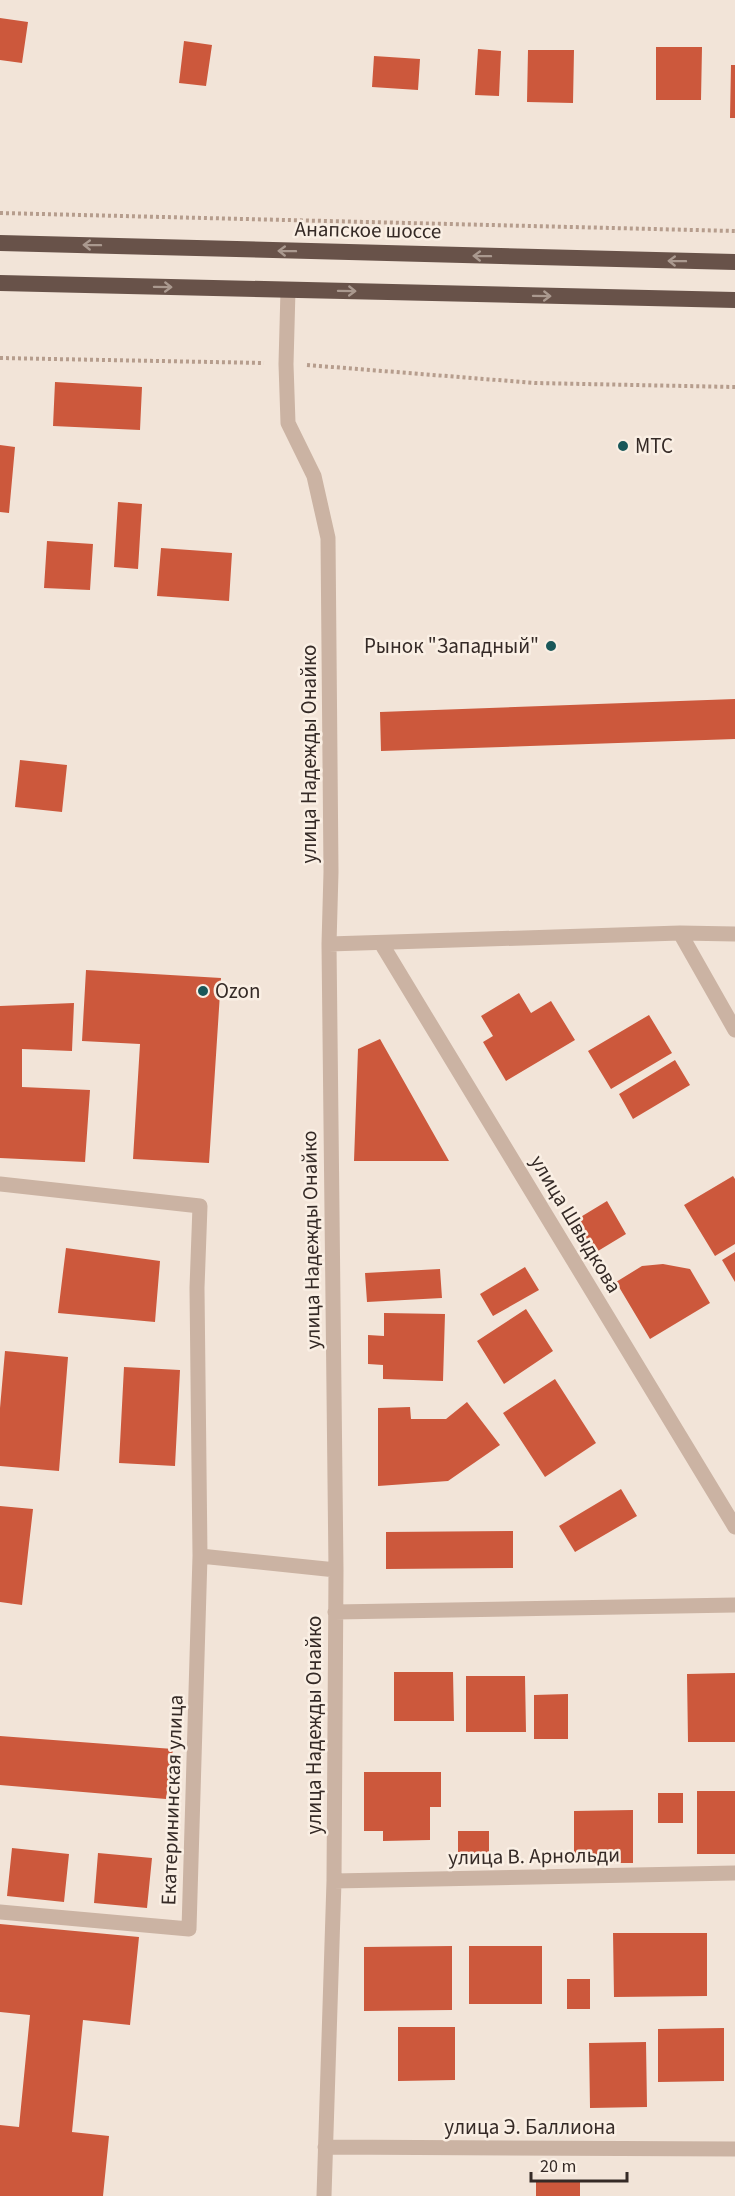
<svg xmlns="http://www.w3.org/2000/svg" width="735" height="2196" font-family="'Source Sans 3',sans-serif">
  <style>
    .building { fill: #cc583c }
    .lines { fill: none; stroke-linecap: round; stroke-linejoin: round }
    .path { stroke: #b69d8d; stroke-width: 4; stroke-dasharray: 3 3; stroke-linecap: butt }
    .minor { stroke: #cbb3a3; stroke-width: 15 }
    .trunk { stroke: #685249; stroke-width: 16 }
    .oneway { stroke: #aa998f }
    .poi-dot { fill: #195759; stroke: #faefe4; stroke-width: 2 }
    .labels { text-anchor: middle; dominant-baseline: central; stroke-width: 5; stroke-linejoin: round; paint-order: stroke }
    .street-label { font-size: 21px; fill: #352a26; stroke: #faefe4 }
    .poi-label { font-size: 21px; fill: #352a26; stroke: #faefe4; text-anchor: start }
  </style>
  <rect width="100%" height="100%" fill="#f2e4d8"/>
  <path class="building" d="M0,18L28,22L22,63L0,60Z
    M184,41L212,45L206,86L179,83Z
    M656,47H702L701,100H656Z
    M478,49L501,51L499,96L475,95Z
    M528,50H574L573,103L527,102Z
    M374,56L420,59L418,90L372,87Z
    M731,65H735V118H730Z
    M55,382L142,387L140,430L53,426Z
    M0,445L15,447L9,513L0,512Z
    M118,502L142,504L138,569L114,567Z
    M47,541L93,544L90,590L44,588Z
    M161,548L232,553L229,601L157,596Z
    M735,699V739L381,751L380,712Z
    M20,760L67,765L62,812L15,807Z
    M86,970L221,978L209,1163L133,1159L140,1044L82,1041Z
    M519,993L531,1013L551,1001L575,1040L506,1081L483,1042L493,1036L481,1016Z
    M74,1003L72,1051L22,1049V1087L90,1090L85,1162L0,1158V1006Z
    M649,1015L672,1053L611,1089L588,1051Z
    M380,1039L449,1161H354L358,1049Z
    M675,1060L690,1085L633,1119L619,1094Z
    M733,1176L735,1179V1244L715,1256L684,1205Z
    M607,1201L626,1234L593,1254L574,1221Z
    M66,1248L160,1261L155,1322L58,1313Z
    M735,1252V1282L722,1260Z
    M663,1264L690,1269L710,1303L650,1339L616,1282L642,1266Z
    M525,1267L539,1290L493,1316L480,1294Z
    M440,1269L442,1298L367,1302L365,1273Z
    M526,1309L553,1351L504,1384L477,1341Z
    M384,1313L445,1314L443,1381L383,1379V1365L368,1364V1335L384,1336Z
    M5,1351L68,1357L59,1471L0,1466V1408Z
    M124,1367L180,1370L175,1466L119,1463Z
    M555,1379L596,1443L545,1477L503,1413Z
    M467,1402L500,1445L448,1481L378,1486V1408L410,1407L411,1419H446Z
    M621,1489L637,1516L575,1552L559,1526Z
    M0,1506L33,1509L22,1605L0,1602Z
    M513,1531V1568L386,1569V1532Z
    M394,1672H453L454,1721H394Z
    M735,1673V1742H688L687,1674Z
    M466,1676H525L526,1732H466Z
    M568,1694V1739H534V1695Z
    M0,1736L173,1749L166,1799L0,1785Z
    M364,1772H441V1807H430V1840L383,1841V1831H364Z
    M697,1791H735V1854H697Z
    M658,1793H683V1823H658Z
    M633,1810V1863H574V1811Z
    M458,1831H489V1858H458Z
    M12,1848L69,1854L64,1902L7,1896Z
    M98,1853L152,1858L147,1908L94,1903Z
    M0,1924L139,1937L130,2025L83,2020L72,2132L109,2136L103,2196H0V2125L19,2127L30,2015L0,2012Z
    M613,1933H707V1996L614,1997Z
    M452,1946V2010L364,2011V1947Z
    M469,1946H542V2004H469Z
    M567,1979H590V2009H567Z
    M398,2027H455V2080L398,2081Z
    M724,2028V2081L658,2082V2029Z
    M646,2042L647,2107L590,2108L589,2043Z
    M536,2180H580V2196H536Z"/>
  <g class="lines">
    <path class="path" d="M0,213L735,231
      M0,358L264,363
      M307,365L535,383L735,387"/>
    <path class="minor" d="M288,290L286,364L288,423L314,476L328,538L331,872L329,944L336,1570L334,1881L324,2196
      M680,933L735,1030
      M381,943L735,1527
      M329,944L680,933L735,934
      M0,1184L200,1206L197,1288L200,1556L336,1570
      M335,1612L735,1605
      M334,1881L735,1873
      M0,1912L189,1929L200,1556
      M325,2147L735,2149"/>
    <path class="trunk" d="M0,243L735,262
      M0,283L735,300"/>
  </g>
  <defs><path id="oneway-shaft" d="M-6 0H5M1.5-3L5.5 0L1.5 3" fill="none" stroke-width="1.6" stroke-linecap="round" stroke-linejoin="round" transform="scale(1.5)"/></defs>
  <g class="oneway">
    <use href="#oneway-shaft" transform="translate(92 245) rotate(-179)"/>
    <use href="#oneway-shaft" transform="translate(287 251) rotate(-179)"/>
    <use href="#oneway-shaft" transform="translate(482 256) rotate(-179)"/>
    <use href="#oneway-shaft" transform="translate(677 261) rotate(-179)"/>
    <use href="#oneway-shaft" transform="translate(163 287) rotate(1)"/>
    <use href="#oneway-shaft" transform="translate(347 291) rotate(1)"/>
    <use href="#oneway-shaft" transform="translate(542 296) rotate(1)"/>
  </g>
  <g class="poi-dot">
    <circle cx="623" cy="446" r="6"/>
    <circle cx="551" cy="646" r="6"/>
    <circle cx="203" cy="991" r="6"/>
  </g>
  <g class="labels">
    <g class="street-label">
      <text transform="translate(368 230) rotate(1)">Анапское шоссе</text>
      <text transform="translate(309 754) rotate(-90)">улица Надежды Онайко</text>
      <text transform="translate(576 1224) rotate(59)">улица Швыдкова</text>
      <text transform="translate(311 1240) rotate(-91)">улица Надежды Онайко</text>
      <text transform="translate(314 1725) rotate(-90)">улица Надежды Онайко</text>
      <text transform="translate(172 1800) rotate(-88)">Екатерининская улица</text>
      <text transform="translate(534 1856) rotate(-1)">улица В. Арнольди</text>
      <text x="530" y="2127">улица Э. Баллиона</text>
    </g>
    <g class="poi-label">
      <text x="635" y="446">МТС</text>
      <text x="539" y="646" text-anchor="end">Рынок "Западный"</text>
      <text x="215" y="991">Ozon</text>
    </g>
  </g>
  <path d="M531 2172v9h96v-9" fill="none" stroke="#352a26" stroke-width="3"/>
  <text x="540" y="2172" font-size="18" fill="#352a26" stroke="#faefe4" stroke-width="4.5" paint-order="stroke">20 m</text>
</svg>
